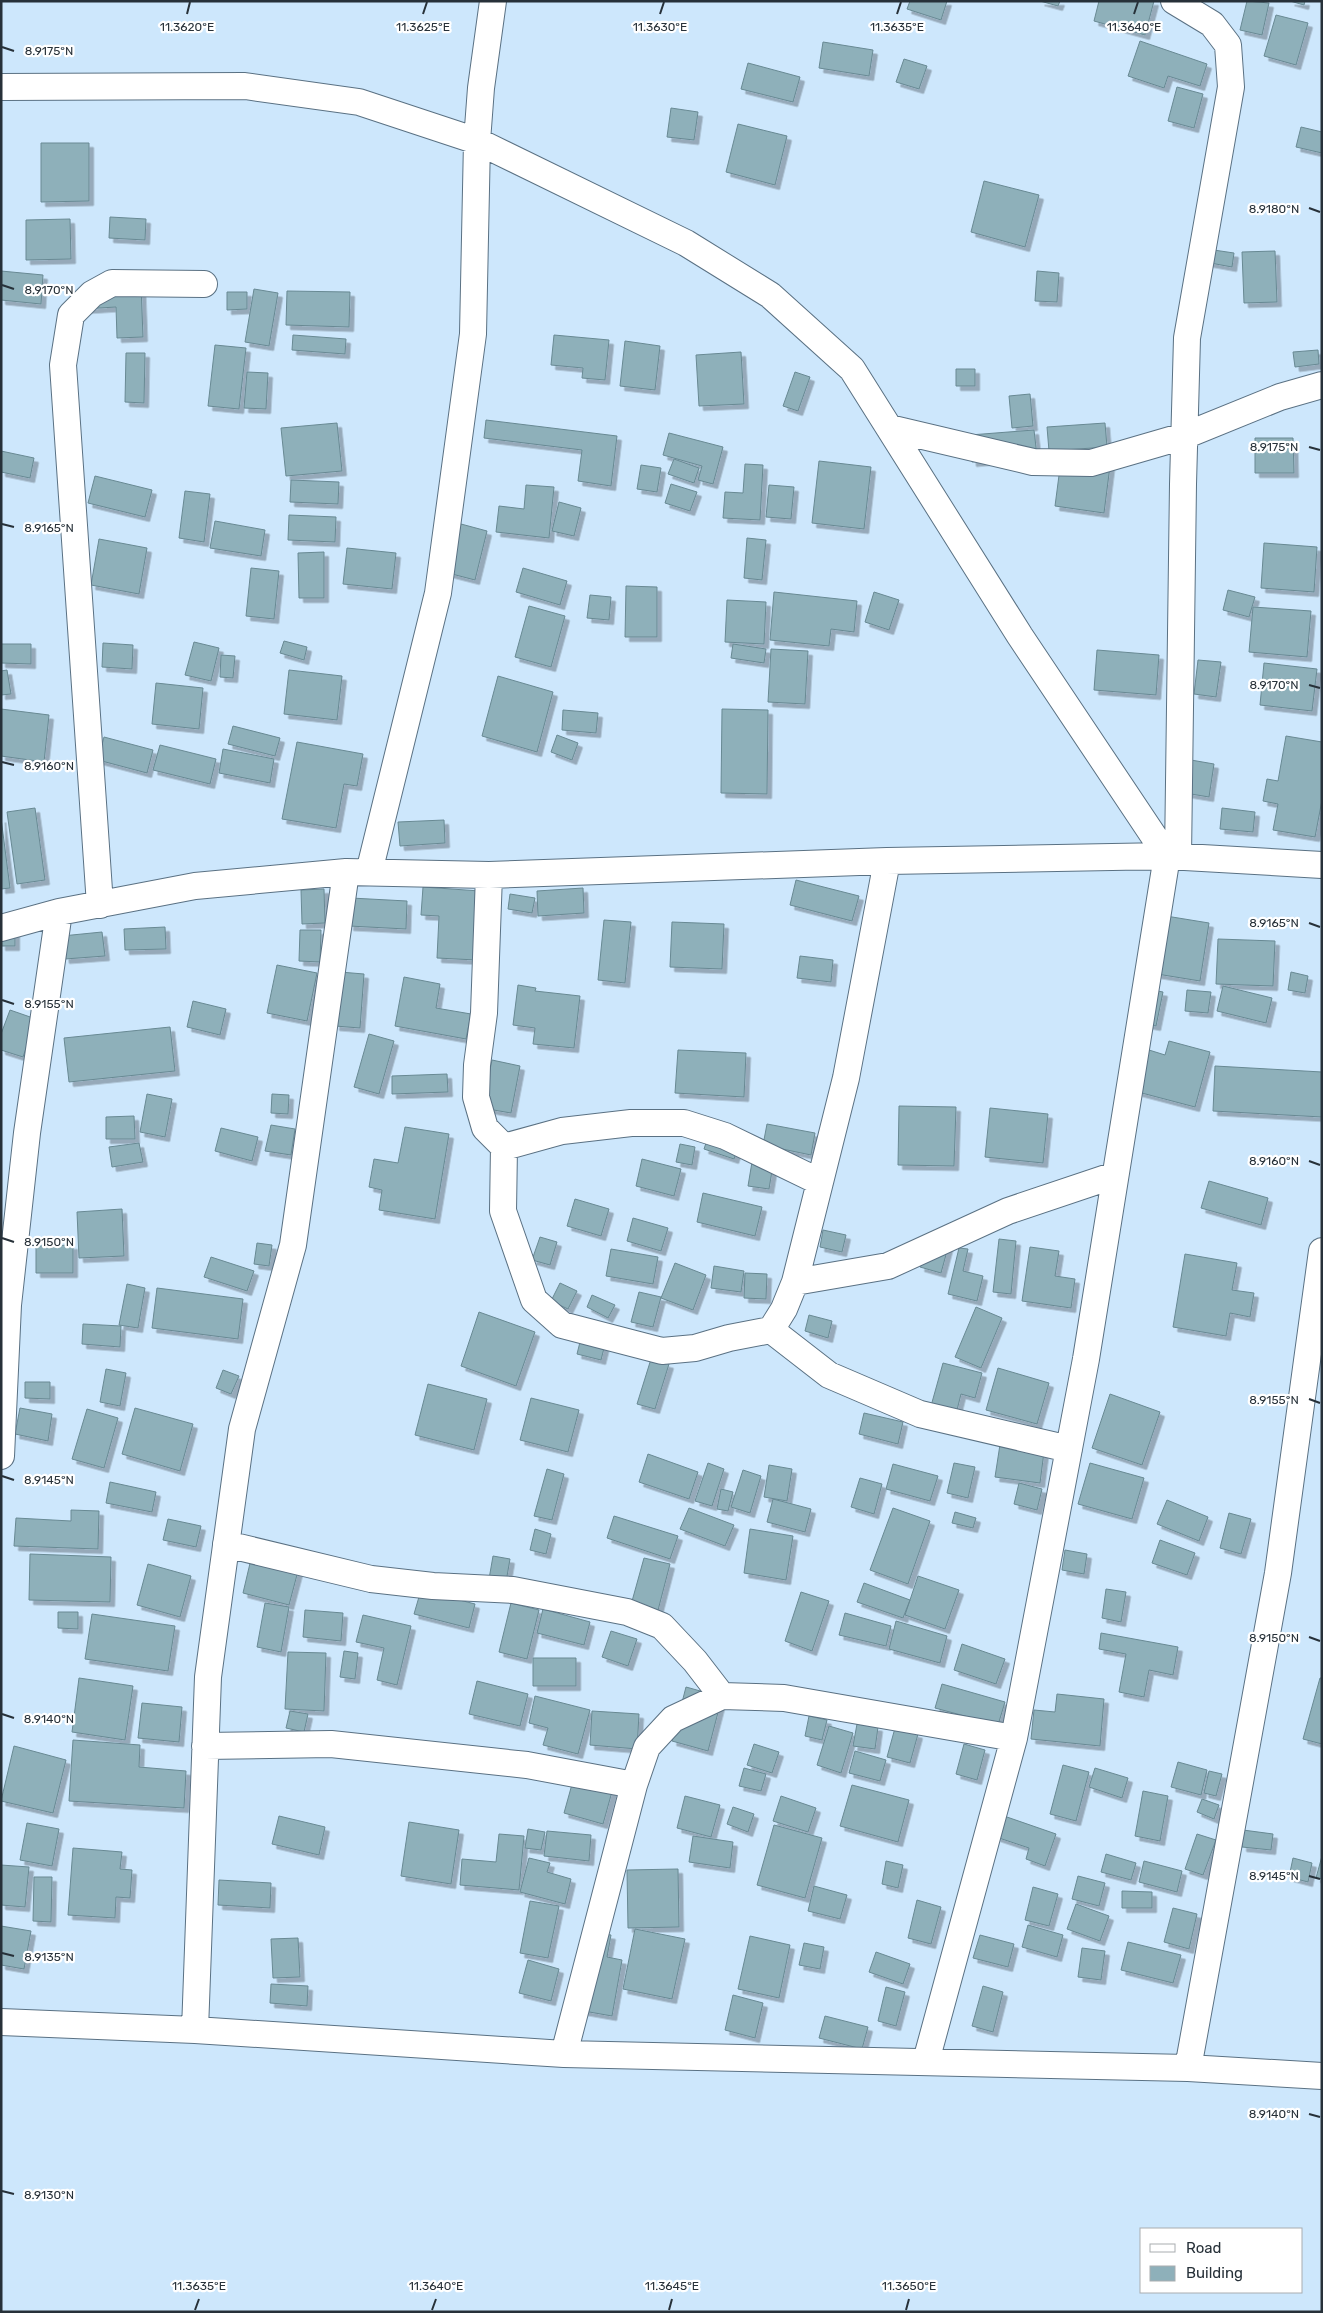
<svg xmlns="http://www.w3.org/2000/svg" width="1323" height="2313" font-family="Rubik,sans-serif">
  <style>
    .building { fill: #8eb0ba; stroke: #688993; filter: url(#shadow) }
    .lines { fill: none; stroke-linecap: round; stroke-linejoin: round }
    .minor-casing { stroke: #5a7183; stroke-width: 28 }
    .minor { stroke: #fff; stroke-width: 26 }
    .ticks { fill: none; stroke: #273139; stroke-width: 2 }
    .ticks-label { font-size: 12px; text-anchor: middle; fill: #273139; stroke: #fff; stroke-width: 4.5; stroke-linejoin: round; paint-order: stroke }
  </style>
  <defs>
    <filter id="shadow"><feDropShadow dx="4.5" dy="4.5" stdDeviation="0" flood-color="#0004"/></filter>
  </defs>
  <rect width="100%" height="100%" fill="#cde7fc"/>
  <path class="building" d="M910,1H947L941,20L907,9Z
    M1040,1H1060L1058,6Z
    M1099,1H1154L1145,35L1094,21Z
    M1247,1L1269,3L1262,35L1240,30Z
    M1290,1H1305L1304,5Z
    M1276,15L1308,23L1296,65L1264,56Z
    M1140,41L1207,64L1200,86L1168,76L1164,88L1128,76Z
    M823,42L873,50L869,76L819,68Z
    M904,59L927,66L919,89L896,82Z
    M748,63L800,77L793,102L741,89Z
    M1177,87L1203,94L1194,128L1168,121Z
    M671,108L698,112L694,140L667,137Z
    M738,124L787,136L775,185L726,172Z
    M1301,127L1322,132V153L1296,147Z
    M41,143H89V201L41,202Z
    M984,181L1039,195L1025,247L971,232Z
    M110,217L146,219L145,240L109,238Z
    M70,219L71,259L26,260V220Z
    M1207,249L1234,253L1232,267L1205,262Z
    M1275,251L1277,302L1244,303L1242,252Z
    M1,271L43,275L41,304L1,300Z
    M1037,271L1059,273L1057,302L1035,301Z
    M141,285L143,337L117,338L116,307L83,309Z
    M254,289L278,293L269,346L245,342Z
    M287,291L350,292L349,327L286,325Z
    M227,292H247V309L227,310Z
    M293,335L346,339L345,354L292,350Z
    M554,335L609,340L605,380L582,378L583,368L551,365Z
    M625,341L660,346L655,390L620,386Z
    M215,345L246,348L239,409L208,406Z
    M1318,350L1319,364L1295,367L1293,352Z
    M741,352L744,404L699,406L696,355Z
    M126,353H145L144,403L125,402Z
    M956,369H975V386H956Z
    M247,372L268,373L266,409L244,408Z
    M795,372L810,377L798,411L783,406Z
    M1030,394L1033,426L1012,428L1009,396Z
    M486,420L617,436L611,486L578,481L582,450L484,438Z
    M337,423L342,471L286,476L281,428Z
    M1105,423L1107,447L1049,451L1047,427Z
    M1034,430L1037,456L972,462L970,435Z
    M669,433L723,447L713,484L698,480L702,466L663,455Z
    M1255,438H1293L1294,473H1255Z
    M1,451L34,458L30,478L1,472Z
    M674,459L699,468L694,483L668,474Z
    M1061,460L1110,466L1104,513L1055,506Z
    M819,461L871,467L864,529L812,523Z
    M745,464L763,465L760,520L723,518L725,492L743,493Z
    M641,465L661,468L657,492L637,489Z
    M95,476L152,490L145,517L88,503Z
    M291,480L339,482L338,504L290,502Z
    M671,484L697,492L690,511L665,503Z
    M526,485L554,487L549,538L496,532L499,506L524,509Z
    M769,485L794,487L791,519L766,517Z
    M185,491L210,494L204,542L179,538Z
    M559,502L581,508L574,536L552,531Z
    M289,515L336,517L335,542L288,540Z
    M215,521L265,530L261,556L210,548Z
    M461,524L487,531L475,580L448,573Z
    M747,538L766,540L762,580L744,578Z
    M99,539L147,548L139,594L91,585Z
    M1264,543L1317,547L1314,592L1261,588Z
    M347,548L396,553L392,589L343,584Z
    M324,552V598H299L298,553Z
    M251,568L279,571L274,619L246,616Z
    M523,568L567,581L560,605L516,592Z
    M626,586L657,587V637H625Z
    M1228,590L1255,597L1249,617L1223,610Z
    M774,592L857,601L854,632L831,629L829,646L770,640Z
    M874,592L899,600L889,630L865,622Z
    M590,595L611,597L609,620L587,618Z
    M727,600L766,602L764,644L725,642Z
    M529,606L565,616L551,667L515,657Z
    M1253,607L1311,611L1307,657L1249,652Z
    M284,641L307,647L304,660L280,653Z
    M194,642L219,648L211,681L185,675Z
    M103,643L133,645L132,669L102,667Z
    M1,644H31V664L1,663Z
    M733,644L766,649L764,663L731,658Z
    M771,649L808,651L805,704L768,702Z
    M1097,650L1159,655L1156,695L1094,690Z
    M221,655L235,656L233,678L220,677Z
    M1198,660L1221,662L1216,697L1194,694Z
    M1264,663L1317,669L1312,711L1260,705Z
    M7,670L11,694L1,695V671Z
    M289,670L342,676L337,720L284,714Z
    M498,676L553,692L537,752L482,736Z
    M156,683L203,688L199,729L152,724Z
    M1,709L49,715L44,762L1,756Z
    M722,709L768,710L767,794L721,793Z
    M563,710L598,713L596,733L562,730Z
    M233,726L280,738L275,756L228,744Z
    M557,735L578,743L572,760L551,752Z
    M1286,736L1322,742V800L1315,837L1273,830L1278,804L1263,801L1267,779L1278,781Z
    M104,737L153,750L147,773L98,760Z
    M297,742L363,754L357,786L344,784L336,828L282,819Z
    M160,745L216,759L210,784L153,770Z
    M223,749L274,759L270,783L219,773Z
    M1191,760L1214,764L1209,797L1185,793Z
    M35,808L45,880L17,884L7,812Z
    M1222,808L1255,812L1253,832L1220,829Z
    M1,818L10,888L1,889Z
    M444,820L445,843L400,846L398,822Z
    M796,880L859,896L852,921L790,905Z
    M423,887L480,891L476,960L437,958L439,916L421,915Z
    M583,888L584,913L538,916L537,891Z
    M324,889L325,923L302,924L301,890Z
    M510,894L535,898L532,913L508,909Z
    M351,898L407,901L406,929L349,926Z
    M1166,916L1209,923L1200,981L1157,974Z
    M604,920L631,922L625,983L598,980Z
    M672,922L724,924L722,969L670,967Z
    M15,925V946H1V926Z
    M165,927L166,949L125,950L124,929Z
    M300,930H321L320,962L299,961Z
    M102,932L105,956L65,959L62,936Z
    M1218,939L1275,941L1273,986L1216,984Z
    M800,956L833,960L831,982L797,978Z
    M277,965L317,973L307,1021L267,1013Z
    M340,972L364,974L360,1028L335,1026Z
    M1291,972L1308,976L1305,993L1288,990Z
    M404,977L440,984L436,1008L471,1014L466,1039L395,1026Z
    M518,985L536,988L535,991L580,996L574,1048L533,1044L535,1028L513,1025Z
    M1223,986L1272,998L1266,1023L1217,1011Z
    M1142,988L1163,992L1156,1026L1135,1022Z
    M1187,990L1211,992L1208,1013L1185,1011Z
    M193,1001L226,1009L220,1035L187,1027Z
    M10,1010L36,1019L23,1057L1,1050V1034Z
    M170,1027L175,1071L69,1082L64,1038Z
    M369,1034L394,1041L379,1094L354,1087Z
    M1169,1041L1210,1052L1195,1107L1138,1092L1149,1050L1165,1055Z
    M678,1050L746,1053L744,1097L675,1093Z
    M492,1060L520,1066L511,1113L482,1108Z
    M1215,1066L1322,1072V1117L1213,1111Z
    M447,1074L448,1092L392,1094V1076Z
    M147,1094L172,1099L165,1137L140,1132Z
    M272,1094L289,1095L288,1114L271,1113Z
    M899,1106L956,1107L954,1166L898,1165Z
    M990,1108L1048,1114L1043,1163L985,1157Z
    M134,1116L135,1139H106V1117Z
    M767,1124L815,1133L811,1155L763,1145Z
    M271,1125L295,1129L291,1155L265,1151Z
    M405,1127L449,1134L435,1219L379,1210L382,1190L369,1187L374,1159L398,1163Z
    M221,1128L258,1137L252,1161L215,1151Z
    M711,1128L741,1138L734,1159L704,1149Z
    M139,1143L143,1162L112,1167L109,1147Z
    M680,1144L695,1147L692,1165L676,1162Z
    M642,1159L681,1169L674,1196L636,1186Z
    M752,1162L773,1165L769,1189L748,1186Z
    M1209,1181L1268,1198L1261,1225L1201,1208Z
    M703,1193L762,1207L755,1236L697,1222Z
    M575,1199L609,1209L601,1236L567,1226Z
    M122,1209L124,1256L79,1258L77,1212Z
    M633,1218L668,1228L661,1251L627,1241Z
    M823,1230L846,1235L842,1252L820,1247Z
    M929,1234L950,1240L941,1273L920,1267Z
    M540,1237L557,1242L550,1265L532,1260Z
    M999,1239L1016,1241L1011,1294L993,1292Z
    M257,1243L272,1245L269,1266L254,1264Z
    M73,1245V1273H36V1246Z
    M1030,1247L1059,1251L1055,1276L1075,1279L1071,1308L1022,1301Z
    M959,1248L968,1249L963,1271L983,1276L977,1301L948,1294Z
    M611,1249L658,1257L653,1284L606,1276Z
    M1185,1254L1237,1263L1232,1290L1254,1293L1250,1317L1230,1313L1226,1336L1173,1327Z
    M211,1257L254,1271L247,1291L204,1277Z
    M675,1263L706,1275L693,1310L661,1298Z
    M714,1266L744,1271L741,1292L711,1288Z
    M745,1273L767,1274L766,1299L744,1298Z
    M560,1283L577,1291L568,1309L551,1301Z
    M127,1284L145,1288L138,1328L119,1325Z
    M157,1288L243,1299L238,1339L152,1328Z
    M639,1292L661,1297L653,1327L631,1322Z
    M592,1295L615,1305L608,1318L587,1307Z
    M976,1307L1002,1318L981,1368L955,1357Z
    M479,1312L535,1332L516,1386L461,1366Z
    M809,1315L832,1321L828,1338L805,1331Z
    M83,1324L121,1326L120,1347L82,1344Z
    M581,1338L605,1344L601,1360L577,1354Z
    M651,1359L669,1364L655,1409L637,1404Z
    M943,1363L982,1373L975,1398L961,1394L956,1414L931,1406Z
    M998,1368L1049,1383L1037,1424L986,1410Z
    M106,1369L126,1373L120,1406L100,1402Z
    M223,1370L239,1376L231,1394L216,1388Z
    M25,1382H50V1399L25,1398Z
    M428,1384L487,1399L474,1450L415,1435Z
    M1110,1394L1160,1412L1142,1465L1092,1448Z
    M531,1398L579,1410L568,1452L520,1440Z
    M20,1408L52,1414L48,1441L15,1434Z
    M135,1408L193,1424L180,1471L122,1454Z
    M87,1409L118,1418L104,1468L72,1459Z
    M864,1413L903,1422L898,1444L859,1434Z
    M1001,1438L1045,1444L1040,1483L995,1477Z
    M648,1454L698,1472L689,1499L639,1482Z
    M708,1463L724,1469L712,1506L695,1501Z
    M954,1463L975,1467L968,1498L947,1493Z
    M1090,1463L1144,1478L1132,1519L1078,1504Z
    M893,1464L938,1476L930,1501L886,1489Z
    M769,1465L792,1469L787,1501L764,1497Z
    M547,1469L564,1474L552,1520L534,1516Z
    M743,1470L761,1476L750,1513L731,1507Z
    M860,1478L882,1484L874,1514L851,1507Z
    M110,1482L156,1492L152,1512L106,1503Z
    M1019,1483L1042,1489L1037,1510L1014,1504Z
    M721,1489L733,1492L728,1511L717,1509Z
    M773,1499L811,1509L805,1532L767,1522Z
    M1167,1500L1208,1517L1199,1541L1157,1524Z
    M689,1508L734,1525L725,1546L680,1529Z
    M893,1508L930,1521L908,1584L870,1570Z
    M71,1510L99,1511L98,1549L14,1546L16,1518L71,1521Z
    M955,1512L976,1518L973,1528L952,1523Z
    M1229,1513L1251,1519L1241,1554L1220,1548Z
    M614,1516L678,1536L670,1559L607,1538Z
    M168,1519L201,1526L196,1547L163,1540Z
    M535,1529L551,1534L546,1554L530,1550Z
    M750,1529L793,1536L786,1580L744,1573Z
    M1160,1540L1195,1553L1187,1575L1152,1563Z
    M1065,1550L1087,1554L1084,1574L1062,1570Z
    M30,1554L111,1557L110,1602L29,1600Z
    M493,1556L510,1559L506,1582L489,1579Z
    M644,1558L670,1564L656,1618L629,1612Z
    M251,1559L298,1571L289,1605L243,1593Z
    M148,1564L191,1576L180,1617L137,1605Z
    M918,1576L959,1590L945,1629L905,1615Z
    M864,1583L910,1600L903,1618L857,1602Z
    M1106,1589L1126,1592L1121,1622L1102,1618Z
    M421,1590L475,1604L469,1628L414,1614Z
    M801,1592L829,1601L812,1651L785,1641Z
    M265,1603L289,1607L281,1652L257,1647Z
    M511,1603L539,1610L527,1659L499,1652Z
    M543,1609L590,1622L584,1645L537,1633Z
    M305,1610L343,1613L341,1641L303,1637Z
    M58,1612H78V1629L58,1628Z
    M845,1613L891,1626L886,1646L839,1635Z
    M92,1614L175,1626L168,1671L85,1659Z
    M363,1615L411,1626L397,1685L377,1680L384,1648L356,1642Z
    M896,1621L947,1636L940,1663L889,1649Z
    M611,1631L637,1639L628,1666L602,1657Z
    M1101,1633L1178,1647L1173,1675L1149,1670L1144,1697L1119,1692L1126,1654L1099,1649Z
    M962,1644L1005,1659L996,1684L954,1670Z
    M344,1651L358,1653L355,1679L340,1677Z
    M288,1652L326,1653L324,1711L285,1709Z
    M533,1658H576V1686H533Z
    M79,1678L133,1686L125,1740L72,1732Z
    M1320,1678H1322V1744L1303,1739Z
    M477,1681L528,1694L520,1726L469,1714Z
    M942,1684L1005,1702L998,1725L935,1708Z
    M686,1687L722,1697L708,1751L672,1741Z
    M1057,1694L1104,1699L1100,1746L1031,1739L1034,1710L1055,1712Z
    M535,1696L590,1710L578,1754L543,1745L548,1728L529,1723Z
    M142,1703L182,1707L179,1742L138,1738Z
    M290,1711L308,1714L304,1732L286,1728Z
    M592,1711L639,1714L637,1749L590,1745Z
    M809,1716L827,1720L822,1740L805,1736Z
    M857,1724L878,1727L875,1749L853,1746Z
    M829,1726L853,1733L841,1773L817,1765Z
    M895,1728L918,1734L910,1763L887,1757Z
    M73,1740L140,1745L139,1767L186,1771L184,1808L69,1801Z
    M754,1744L779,1752L772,1773L747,1765Z
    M964,1744L985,1750L977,1780L956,1774Z
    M14,1746L66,1760L53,1813L1,1801Z
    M855,1751L886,1760L880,1781L849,1773Z
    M1178,1762L1207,1770L1201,1795L1171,1787Z
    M1063,1765L1089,1772L1076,1821L1050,1814Z
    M744,1768L766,1774L761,1791L739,1786Z
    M1095,1768L1128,1778L1122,1798L1089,1787Z
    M1209,1771L1222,1774L1216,1796L1204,1793Z
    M574,1777L613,1788L603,1824L564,1813Z
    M852,1785L909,1800L898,1842L840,1826Z
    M1143,1791L1168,1796L1160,1841L1135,1836Z
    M685,1796L720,1805L711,1837L677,1828Z
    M781,1796L816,1808L808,1832L773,1821Z
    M1202,1799L1219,1805L1214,1819L1197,1812Z
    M733,1807L754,1814L748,1832L727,1824Z
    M279,1816L325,1827L319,1855L272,1844Z
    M1004,1816L1056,1834L1045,1866L1026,1859L1029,1848L996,1837Z
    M409,1822L459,1830L451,1884L401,1876Z
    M27,1823L59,1829L52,1866L20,1860Z
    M774,1825L822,1838L805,1898L757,1885Z
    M528,1829L545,1832L541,1850L525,1848Z
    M1243,1830L1273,1834L1271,1850L1242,1847Z
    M547,1831L591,1835L589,1861L544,1856Z
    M499,1834L524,1836L519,1890L460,1885L462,1859L496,1862Z
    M1197,1834L1216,1840L1203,1875L1185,1869Z
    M693,1836L733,1842L730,1868L689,1862Z
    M73,1848L122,1852L120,1869L132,1870L130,1898L116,1897L115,1918L68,1915Z
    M1106,1854L1136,1863L1131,1880L1101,1872Z
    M1322,1856V1879L1316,1878Z
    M529,1858L550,1863L547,1872L571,1879L565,1904L520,1892Z
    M1293,1858L1312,1863L1308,1882L1289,1877Z
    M886,1861L903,1865L898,1888L882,1884Z
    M1144,1861L1182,1871L1177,1892L1139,1882Z
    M1,1865L29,1867L25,1907L1,1905Z
    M678,1869L679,1927L628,1928L627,1870Z
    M1078,1876L1105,1883L1099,1906L1072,1899Z
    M34,1877H52L51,1922L33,1921Z
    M219,1880L271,1883L270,1908L218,1905Z
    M814,1886L847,1895L840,1919L808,1911Z
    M1033,1887L1058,1894L1049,1926L1025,1920Z
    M1122,1891L1152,1892V1908H1122Z
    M917,1900L941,1907L931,1944L908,1938Z
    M530,1901L559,1906L548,1958L520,1953Z
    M1076,1904L1109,1916L1100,1941L1067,1929Z
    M1173,1908L1197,1914L1189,1949L1164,1942Z
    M1028,1925L1063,1935L1057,1957L1022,1947Z
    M1,1926L31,1931L24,1969L1,1965Z
    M635,1929L685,1939L672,1999L623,1989Z
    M591,1932L611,1935L607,1957L622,1960L612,2016L578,2010Z
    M980,1935L1014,1944L1008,1967L973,1958Z
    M750,1936L790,1945L779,1998L738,1989Z
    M298,1938L300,1977L273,1978L271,1939Z
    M1128,1942L1181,1955L1173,1983L1121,1970Z
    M804,1943L824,1947L820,1969L799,1965Z
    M1082,1948L1105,1951L1101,1980L1078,1977Z
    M876,1952L910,1964L903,1984L869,1972Z
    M528,1960L559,1969L551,2001L519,1993Z
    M271,1984L308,1986L307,2006L270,2003Z
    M983,1986L1003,1992L993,2032L972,2026Z
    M886,1987L905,1992L896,2026L878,2021Z
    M733,1995L763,2003L755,2038L725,2030Z
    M825,2016L868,2027L862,2049L819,2038Z"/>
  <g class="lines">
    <g class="minor-casing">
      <path id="minor" d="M1174,1L1212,24L1228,45L1231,87L1187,338L1183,484L1178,857
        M1,87L245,86L359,102L477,141L686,243L770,295L852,369L1020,636L1167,856L1086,1359L1014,1738L926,2061
        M889,428L1033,462L1091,463L1184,436L1280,397L1322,385
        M369,872L438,593L473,334L477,141L481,88L493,1
        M489,875L484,1013L477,1065L476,1097L485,1128L504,1147L503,1211L534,1300L562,1325L662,1351L695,1348L729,1338L771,1330L784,1309L795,1282L846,1078L887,861
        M100,905L63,365L71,315L92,294L112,283L204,284
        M1,928L59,912L195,886L346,872L489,875L887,861L1167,856L1322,865
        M504,1147L562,1131L631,1123H684L725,1136L820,1182
        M795,1282L888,1266L1008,1211L1115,1175
        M771,1330L829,1375L920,1414L1069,1449
        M1,1456L8,1305L27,1133L59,912
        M226,1544L371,1579L433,1586L513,1590L627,1612L662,1626L695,1661L722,1696
        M205,1746L331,1744L527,1765L634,1785
        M1,2022L195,2030L564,2054L1188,2068L1322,2076
        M195,2030L208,1677L242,1429L293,1245L346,872
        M564,2054L634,1785L647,1747L673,1719L722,1696L784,1698L1014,1738
        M1188,2068L1278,1573L1322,1251"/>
    </g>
    <use href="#minor" class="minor"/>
  </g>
  <path class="ticks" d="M187,14L190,2M423,14L427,2M660,14L664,2M897,14L901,2M1134,14L1138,2M2,47L14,51M1309,208L1320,212M2,285L14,289M1309,447L1320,450M2,524L14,527M1309,685L1320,688M2,762L14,765M1309,923L1320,927M2,1000L14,1004M1309,1161L1320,1165M2,1238L14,1242M1309,1399L1320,1403M2,1476L14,1480M1309,1637L1320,1641M2,1714L14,1718M1309,1876L1320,1879M2,1953L14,1956M1309,2114L1320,2117M2,2191L14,2194M195,2310L199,2299M432,2310L436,2299M669,2310L672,2299M906,2310L909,2299"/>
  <g class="ticks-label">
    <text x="187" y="31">11.3620°E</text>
    <text x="423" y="31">11.3625°E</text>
    <text x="660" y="31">11.3630°E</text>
    <text x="897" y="31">11.3635°E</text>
    <text x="1134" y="31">11.3640°E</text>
    <text x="49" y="55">8.9175°N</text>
    <text x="1274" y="213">8.9180°N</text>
    <text x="49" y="294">8.9170°N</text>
    <text x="1274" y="451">8.9175°N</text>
    <text x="49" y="532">8.9165°N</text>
    <text x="1274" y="689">8.9170°N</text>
    <text x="49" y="770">8.9160°N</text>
    <text x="1274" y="927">8.9165°N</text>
    <text x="49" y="1008">8.9155°N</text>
    <text x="1274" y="1165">8.9160°N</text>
    <text x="49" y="1246">8.9150°N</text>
    <text x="1274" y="1404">8.9155°N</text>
    <text x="49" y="1484">8.9145°N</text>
    <text x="1274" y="1642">8.9150°N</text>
    <text x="49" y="1723">8.9140°N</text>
    <text x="1274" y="1880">8.9145°N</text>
    <text x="49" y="1961">8.9135°N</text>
    <text x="1274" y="2118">8.9140°N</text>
    <text x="49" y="2199">8.9130°N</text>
    <text x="199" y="2290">11.3635°E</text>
    <text x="436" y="2290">11.3640°E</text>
    <text x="672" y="2290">11.3645°E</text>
    <text x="909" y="2290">11.3650°E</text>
  </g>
  <rect width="1323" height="2313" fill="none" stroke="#273139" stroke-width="5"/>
  <rect x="1140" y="2228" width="162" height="65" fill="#ffffff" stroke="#a9adb0"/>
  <rect x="1150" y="2244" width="25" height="8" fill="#ffffff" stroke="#a9adb0"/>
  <text x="1186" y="2253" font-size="15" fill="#273139">Road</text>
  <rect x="1150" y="2266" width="25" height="15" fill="#8eb0ba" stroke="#a9adb0"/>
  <text x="1186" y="2278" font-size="15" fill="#273139">Building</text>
</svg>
